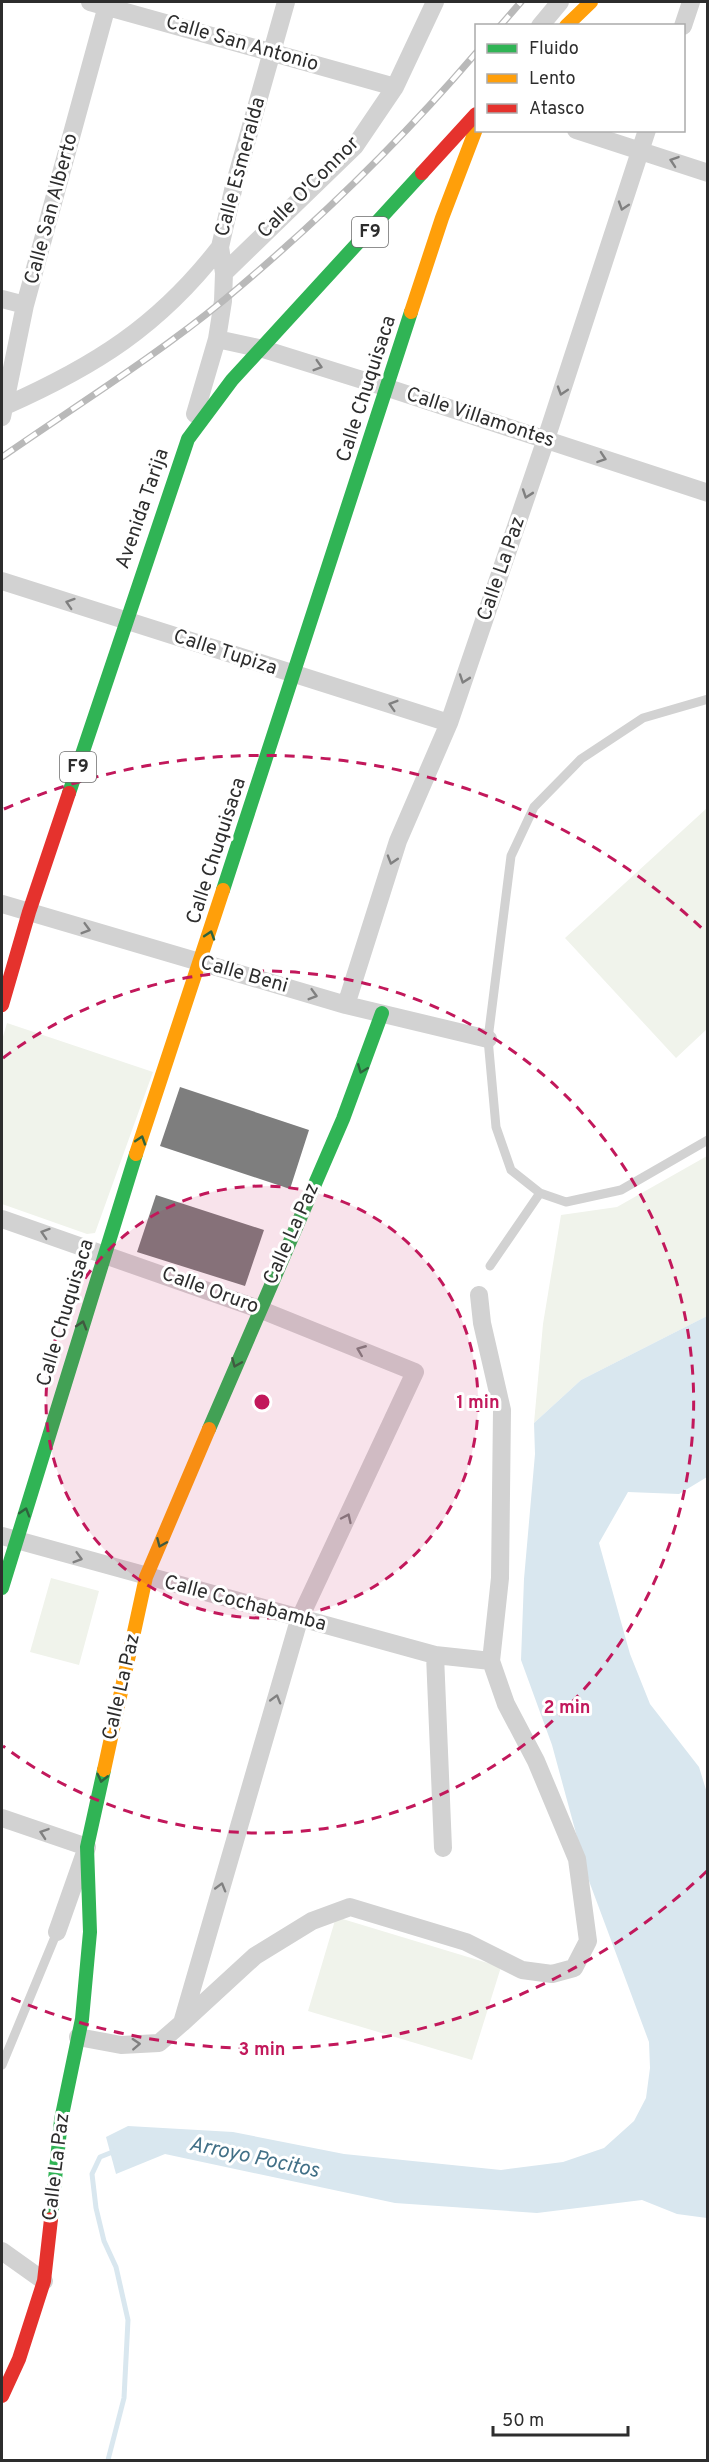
<svg xmlns="http://www.w3.org/2000/svg" width="709" height="2462" font-family="Overpass,sans-serif">
  <style>
    .green { fill: #f0f3eb }
    .water { fill: #d9e7ef }
    .lines { fill: none; stroke-linecap: round; stroke-linejoin: round }
    .stream { stroke: #d9e7ef; stroke-width: 5 }
    .building { fill: #7e7e7e }
    .lane { stroke: #d2d2d2; stroke-width: 9 }
    .street { stroke: #d2d2d2; stroke-width: 18 }
    .fast { stroke: #30b455; stroke-width: 14 }
    .slow { stroke: #ff9f0a; stroke-width: 14 }
    .jam { stroke: #e5322d; stroke-width: 14 }
    .rail-casing { stroke: #b9b9b9; stroke-width: 7 }
    .rail { stroke: #fff; stroke-width: 4.5; stroke-dasharray: 14; stroke-linecap: butt }
    .oneway { stroke: #808080 }
    .oneway2 { stroke: #2e633d }
    .ring { fill: none; stroke: #c2185b; stroke-width: 3; stroke-dasharray: 10 8 }
    .labels { text-anchor: middle; dominant-baseline: central; stroke-width: 6; stroke-linejoin: round; paint-order: stroke }
    .shield { fill: #fff; stroke: #6c6c6c; stroke-width: 1.5 }
    .shield-label { font-size: 18px; font-weight: bold; fill: #2d2d2d }
    .street-label { font-size: 20px; fill: #2d2d2d; stroke: #fff }
    .water-label { font-size: 21px; font-style: italic; fill: #427087; stroke: #fff }
    .centre { fill: #c2185b; stroke: #fff; stroke-width: 3 }
    .ring-label { font-size: 18px; text-anchor: middle; font-weight: bold; fill: #c2185b; stroke: #fff; stroke-width: 6; stroke-linejoin: round; paint-order: stroke }
  </style>
  <rect width="100%" height="100%" fill="#fff"/>
  <path class="green" d="M707,808V1029L676,1058L565,938Z
    M7,1023L153,1072L95,1233L87,1234L2,1204V1040Z
    M707,1156V1316L581,1380L534,1423L543,1324L561,1215L617,1207Z
    M51,1578L99,1591L79,1665L30,1652Z
    M336,1917L501,1967L472,2060L308,2011Z"/>
  <path class="water" d="M707,1316V1477L679,1494L628,1492L599,1543L630,1654L650,1704L699,1767L707,1793V2218L677,2214L642,2200L537,2213L395,2203L165,2154L116,2174L106,2137L128,2126L233,2132L344,2154L501,2170L563,2162L604,2148L634,2121L646,2098L650,2068L649,2042L589,1881L552,1745L521,1660L524,1579L535,1454L534,1423L581,1380Z"/>
  <g class="lines">
    <path class="stream" d="M108,2460L124,2398L128,2320L116,2267L104,2241L96,2208L92,2174L100,2157L115,2151"/>
  </g>
  <path class="building" d="M180,1087L309,1130L290,1189L160,1146Z
    M156,1195L264,1230L245,1286L137,1252Z"/>
  <g class="lines">
    <path class="lane" d="M708,699L643,718L581,759L534,807L511,856L488,1039L496,1127L511,1170L540,1193L566,1202L621,1190L708,1140
      M490,1266L540,1193
      M2,2065L57,1932"/>
    <path class="street" d="M90,2L395,87
      M540,26L560,2
      M683,26L691,2
      M576,130L708,173
      M224,273L355,146L395,87L435,2
      M2,299L25,305
      M217,339L263,349L388,388L708,493
      M5,406C95,366 159,326 220,247
      M195,414L217,339L223,301L224,273L220,247L234,186L286,2
      M2,417L25,305L108,2
      M2,581L449,723
      M2,904L346,1005L488,1039
      M346,1005L398,841L449,723L546,439L647,130
      M2,1219L259,1309L415,1372L299,1620L182,2023L159,2043L121,2045L78,2037
      M2,1536L435,1655L491,1661
      M435,1655L443,1848
      M2,1818L87,1847L57,1932
      M182,2023L255,1956L312,1921L350,1907L466,1942L522,1970L552,1974L574,1968L588,1941L577,1859L536,1761L506,1704L491,1661L500,1578L502,1410L482,1323L479,1295
      M2,2251L44,2281"/>
    <path class="fast" d="M69,793L188,439L232,380L422,173
      M223,890L411,312
      M209,1429L343,1119L382,1013
      M2,1588L136,1154
      M51,2219L61,2120L82,2019L90,1932L87,1847L104,1770"/>
    <path class="slow" d="M566,26L591,2
      M411,312L442,218L476,129
      M136,1154L223,890
      M104,1770L146,1577L209,1429"/>
    <path class="jam" d="M422,173L476,114
      M2,1005L29,912L69,793
      M2,2396L19,2359L44,2281L51,2219"/>
    <g class="rail-casing">
      <path id="rail" d="M500,26L521,2
        M2,457C74,407 156,356 224,300C314,225 400,142 476,53"/>
    </g>
    <use href="#rail" class="rail"/>
  </g>
  <defs><path id="oneway-chevron" d="M-2-3.5L2.5 0L-2 3.5" fill="none" stroke-width="1.6" stroke-linecap="round" stroke-linejoin="round" transform="scale(1.5)"/></defs>
  <g class="oneway">
    <use href="#oneway-chevron" transform="translate(674 161) rotate(-161)"/>
    <use href="#oneway-chevron" transform="translate(623 206) rotate(108)"/>
    <use href="#oneway-chevron" transform="translate(318 366) rotate(17)"/>
    <use href="#oneway-chevron" transform="translate(562 391) rotate(108)"/>
    <use href="#oneway-chevron" transform="translate(602 458) rotate(19)"/>
    <use href="#oneway-chevron" transform="translate(527 494) rotate(109)"/>
    <use href="#oneway-chevron" transform="translate(70 603) rotate(-162)"/>
    <use href="#oneway-chevron" transform="translate(464 679) rotate(109)"/>
    <use href="#oneway-chevron" transform="translate(393 705) rotate(-163)"/>
    <use href="#oneway-chevron" transform="translate(392 860) rotate(107)"/>
    <use href="#oneway-chevron" transform="translate(86 929) rotate(16)"/>
    <use href="#oneway-chevron" transform="translate(313 995) rotate(16)"/>
    <use href="#oneway-chevron" transform="translate(45 1233) rotate(-162)"/>
    <use href="#oneway-chevron" transform="translate(361 1350) rotate(-158)"/>
    <use href="#oneway-chevron" transform="translate(347 1518) rotate(-65)"/>
    <use href="#oneway-chevron" transform="translate(78 1558) rotate(16)"/>
    <use href="#oneway-chevron" transform="translate(276 1699) rotate(-74)"/>
    <use href="#oneway-chevron" transform="translate(44 1833) rotate(-161)"/>
    <use href="#oneway-chevron" transform="translate(221 1887) rotate(-74)"/>
    <use href="#oneway-chevron" transform="translate(136 2044) rotate(-3)"/>
  </g>
  <g class="oneway2">
    <use href="#oneway-chevron" transform="translate(210 935) rotate(-72)"/>
    <use href="#oneway-chevron" transform="translate(362 1069) rotate(111)"/>
    <use href="#oneway-chevron" transform="translate(141 1140) rotate(-72)"/>
    <use href="#oneway-chevron" transform="translate(82 1325) rotate(-73)"/>
    <use href="#oneway-chevron" transform="translate(236 1363) rotate(113)"/>
    <use href="#oneway-chevron" transform="translate(25 1512) rotate(-73)"/>
    <use href="#oneway-chevron" transform="translate(161 1543) rotate(113)"/>
    <use href="#oneway-chevron" transform="translate(102 1778) rotate(103)"/>
  </g>
  <circle cx="262" cy="1402" r="216" fill="#c2185b" fill-opacity=".12"/>
  <g class="ring">
    <circle cx="262" cy="1402" r="216"/>
    <path d="M3 1058A431 431 0 1 1 3 1746"/>
    <path d="M707 1871A647 647 0 0 1 4 1995M4 809A647 647 0 0 1 707 933"/>
  </g>
  <g class="labels">
    <g class="shield">
      <rect x="352" y="217" width="36" height="30" rx="4.5"/>
      <rect x="60" y="752" width="36" height="30" rx="4.5"/>
    </g>
    <g class="shield-label">
      <text x="370" y="232">F9</text>
      <text x="78" y="767">F9</text>
    </g>
    <g class="street-label">
      <text transform="translate(242 44) rotate(16)">Calle San Antonio</text>
      <text transform="translate(241 167) rotate(-75)">Calle Esmeralda</text>
      <text transform="translate(309 188) rotate(-45)">Calle O'Connor</text>
      <text transform="translate(52 209) rotate(-75)">Calle San Alberto</text>
      <text transform="translate(367 389) rotate(-72)">Calle Chuquisaca</text>
      <text transform="translate(480 418) rotate(18)">Calle Villamontes</text>
      <text transform="translate(143 509) rotate(-71)">Avenida Tarija</text>
      <text transform="translate(502 569) rotate(-71)">Calle La Paz</text>
      <text transform="translate(225 653) rotate(18)">Calle Tupiza</text>
      <text transform="translate(217 851) rotate(-72)">Calle Chuquisaca</text>
      <text transform="translate(244 975) rotate(16)">Calle Beni</text>
      <text transform="translate(292 1234) rotate(-66)">Calle La Paz</text>
      <text transform="translate(210 1291) rotate(20)">Calle Oruro</text>
      <text transform="translate(66 1313) rotate(-73)">Calle Chuquisaca</text>
      <text transform="translate(245 1604) rotate(15)">Calle Cochabamba</text>
      <text transform="translate(122 1687) rotate(-77)">Calle La Paz</text>
      <text transform="translate(57 2167) rotate(-83)">Calle La Paz</text>
    </g>
    <g class="water-label">
      <text transform="translate(254 2158) rotate(12)">Arroyo Pocitos</text>
    </g>
  </g>
  <circle cx="262" cy="1402" r="9" class="centre"/>
  <g class="ring-label">
    <text x="478" y="1408">1 min</text>
    <text x="567" y="1713">2 min</text>
    <text x="262" y="2055">3 min</text>
  </g>
  <rect width="709" height="2462" fill="none" stroke="#2d2d2d" stroke-width="6"/>
  <rect x="475" y="24" width="210" height="108" fill="#ffffff" stroke="#ababab" stroke-width="1.5"/>
  <rect x="487" y="44" width="30" height="9" fill="#30b455" stroke="#ababab" stroke-width="1.5"/>
  <text x="529" y="54" font-size="18" fill="#2d2d2d">Fluido</text>
  <rect x="487" y="74" width="30" height="9" fill="#ff9f0a" stroke="#ababab" stroke-width="1.5"/>
  <text x="529" y="84" font-size="18" fill="#2d2d2d">Lento</text>
  <rect x="487" y="104" width="30" height="9" fill="#e5322d" stroke="#ababab" stroke-width="1.5"/>
  <text x="529" y="114" font-size="18" fill="#2d2d2d">Atasco</text>
  <path d="M493 2426v9h135v-9" fill="none" stroke="#2d2d2d" stroke-width="3"/>
  <text x="502" y="2426" font-size="18" fill="#2d2d2d" stroke="#ffffff" stroke-width="4.5" paint-order="stroke">50 m</text>
</svg>
